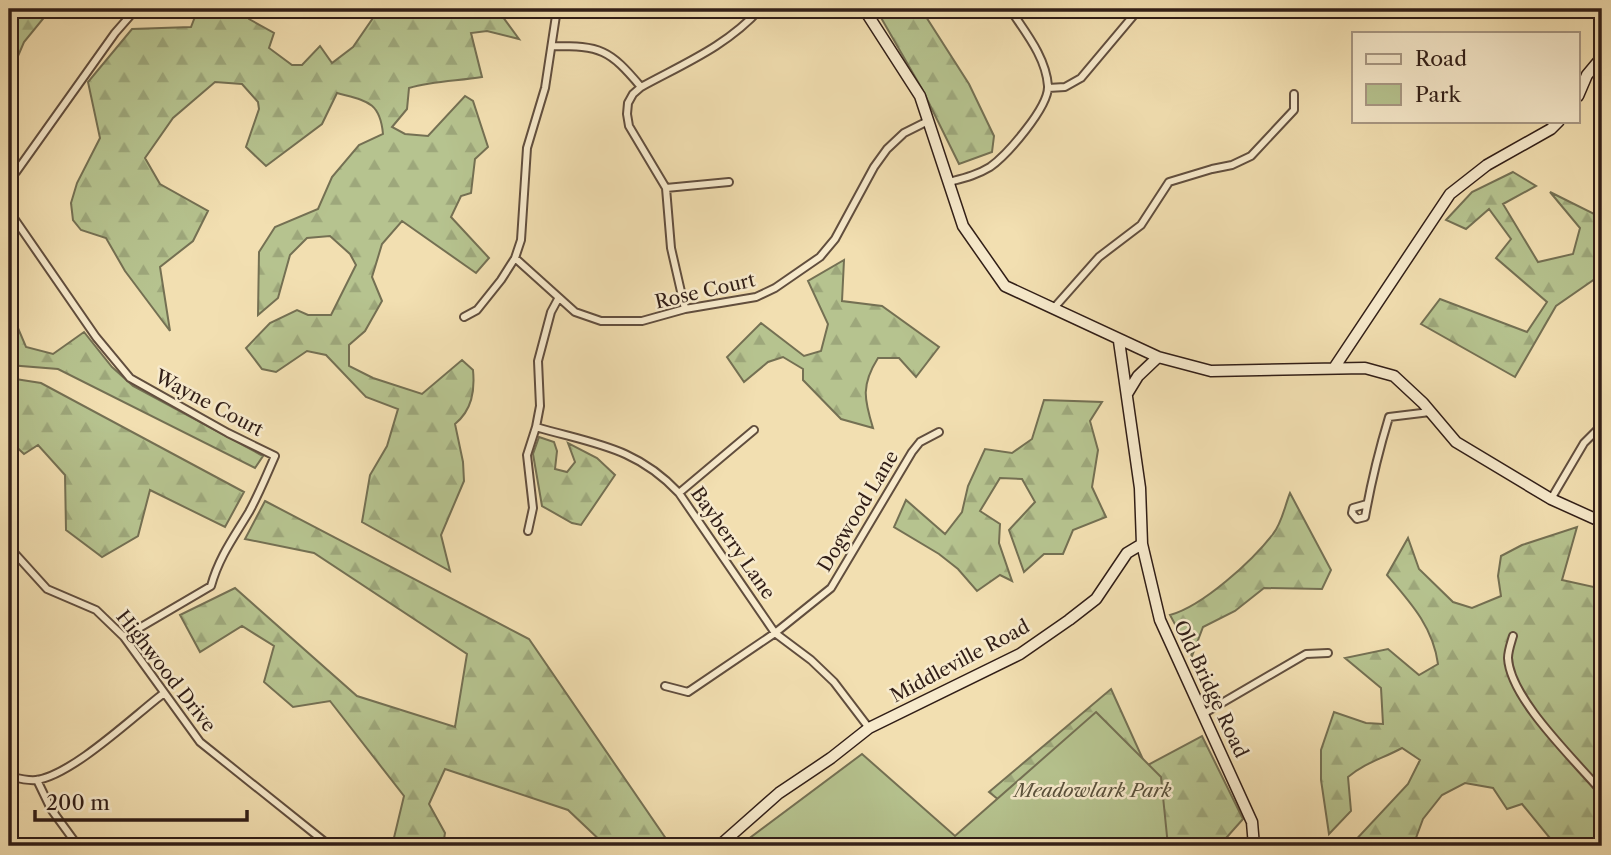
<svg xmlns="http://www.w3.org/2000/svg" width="1611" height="855" font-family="'Libre Caslon Text',serif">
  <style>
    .forest { fill: url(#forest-firs); stroke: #747053; stroke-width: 2 }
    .park { fill: #b6c38f; stroke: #747053; stroke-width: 2 }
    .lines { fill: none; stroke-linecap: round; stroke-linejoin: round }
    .street-casing { stroke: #614e3e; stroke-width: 10 }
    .secondary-casing { stroke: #311e17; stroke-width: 13 }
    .street { stroke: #f7eacc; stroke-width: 6 }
    .secondary { stroke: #f7eacc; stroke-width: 10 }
    .labels { text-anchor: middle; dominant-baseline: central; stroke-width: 5; stroke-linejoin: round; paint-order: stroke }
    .street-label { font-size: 19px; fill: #311e17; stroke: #f7eacc }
    .park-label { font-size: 19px; font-style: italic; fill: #59503b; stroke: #f7eacc }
  </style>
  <defs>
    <pattern id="forest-firs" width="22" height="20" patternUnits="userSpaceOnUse" patternTransform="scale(1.75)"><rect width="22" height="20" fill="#b6c38f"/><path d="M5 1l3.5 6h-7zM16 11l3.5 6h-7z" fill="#9da77b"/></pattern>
  </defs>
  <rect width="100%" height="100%" fill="#f2dfb1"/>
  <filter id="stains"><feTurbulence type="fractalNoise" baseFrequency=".00286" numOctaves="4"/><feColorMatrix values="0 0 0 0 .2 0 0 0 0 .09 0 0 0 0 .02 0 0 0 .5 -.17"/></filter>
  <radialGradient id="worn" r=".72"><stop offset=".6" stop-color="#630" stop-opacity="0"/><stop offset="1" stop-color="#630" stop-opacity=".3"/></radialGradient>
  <path class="forest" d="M9,9H51L24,42L9,77Z
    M198,9H249V19L274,33L269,48L292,65H302L320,46L332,63L353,47L373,18L385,9H497L519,39L487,31L471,33L482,77C457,81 433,81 409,88L407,109L392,127L405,134L428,136L465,96L473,101L488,147L475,159L471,193L461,196L451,217L489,258L476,273L402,221L382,244L372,277L382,301L365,331L349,345V366L373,378L422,394L462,360L473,370C475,391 472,410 455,424L463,462L464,481L441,535L450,571L362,522L370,475L387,446L398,409L366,397L326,355L307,351L276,372L262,369L246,348L270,323L297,310L308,315H331L356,265L350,254L330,236L307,238L290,255L278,298L258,315L259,252L275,227L318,209L332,177L359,145L383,134C380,101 366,101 337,93L322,124L266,166L246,147L259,109L258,102L242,84L215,82L173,118L145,158L160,184L208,211L193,241L160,267L170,331L125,271L106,238L81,230L73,220L71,203L77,183L100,138L88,82L132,29L191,27Z
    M876,9H921L969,84L994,136L992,152L959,164L922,89Z
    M1513,172L1536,186L1503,204L1538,262L1573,254L1580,228L1550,192L1600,217L1602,216V274L1556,306L1515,377L1421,324L1440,299L1527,332L1547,302L1496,258L1511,239L1489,209L1466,229L1446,220L1472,192Z
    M844,260L842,301L882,306L939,347L916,377L899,358H878C861,385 864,399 873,428L841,419L803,380V369L783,357L768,362L744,382L727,357L761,323L804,356L821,351L828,324L808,281Z
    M9,307L26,347L53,354L84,332L112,367L133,386L263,456L255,468L58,369L9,365Z
    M9,378L41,383L244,492L225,527L150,490L138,536L102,557L66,530L65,475L38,445L24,454L9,440Z
    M1044,400L1102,402L1090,421L1098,450L1092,487L1106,517L1073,530L1063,554H1044L1024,572L1009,530L1035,502L1022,479L1000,478L980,511L1000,524L999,543L1012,581L1000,575L977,591L958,569L939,554L894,527L906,500L945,534L962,512L968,486L985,449L1012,453L1032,439Z
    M539,437L554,442L557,451L555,469L567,472L575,462L568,443L597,458L615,475L581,525L572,523L542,506L533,454Z
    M1290,493L1331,570L1322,589L1264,588L1235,611L1203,627L1192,656L1170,615C1203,606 1252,561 1273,534C1282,523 1285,505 1290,493Z
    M265,501L529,639L669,843L674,846H606L568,810L445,769L429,804L445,833L443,846H392L404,796L330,701L293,707L264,682L274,646L242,626L200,652L180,615L235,588L357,696L455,727L467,654L314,553L245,539Z
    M1577,527L1562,580L1598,588L1602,584V846H1550L1554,843L1522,804L1507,809L1493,788L1465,783L1442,795L1423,819L1413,846H1350L1408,784L1420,760L1402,748C1382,759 1366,762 1348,777L1351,811L1329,834L1321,780V750L1334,712L1366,723L1383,724L1381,688L1345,658L1388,649L1419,675L1438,664C1433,627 1411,603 1387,575L1408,538L1419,569L1453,602L1472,608L1501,596L1498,576L1501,556L1522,545Z
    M1111,689L1146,766L1202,736L1243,819L1219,846H1056L989,792Z"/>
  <path class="park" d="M1096,712L1161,777L1168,846H739L862,754L955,836Z"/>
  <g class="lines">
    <g class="street-casing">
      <path id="street" d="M552,46C601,46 609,49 641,87
        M1048,88L1065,87L1081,78L1139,9
        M9,178L16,172L115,33L136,9
        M949,182C964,178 977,175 990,167C1007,155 1049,107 1048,86C1046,57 1025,32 1010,9
        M666,188L729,182
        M9,211L96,337L130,378L228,433L275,456C267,474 259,494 249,512C234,537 219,557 211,586L124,637
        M515,258L575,312L601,321H642L685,309L756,297L775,288L820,257L835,239L874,167L887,149L904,133L928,121
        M685,309L671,248L666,188L629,126L627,114L628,103L633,94L641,87C683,64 727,46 760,9
        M1053,309L1099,257L1141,225L1169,182L1212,169L1232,165L1251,156L1294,110V94
        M464,317L477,310L501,280L515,258L521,240L527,148L545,88L557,9
        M536,427C594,444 636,447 679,493L775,633L811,660L834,682L869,728
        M679,493L754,430
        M1551,499L1584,443L1602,425
        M1367,504L1353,508L1352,513L1357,519L1365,517C1371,483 1379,450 1389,417L1430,412
        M528,531L533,508L527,455L536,427L540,406L538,361L551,312L558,299
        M9,547L47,589L96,610L124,637L200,742L330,846
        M1513,636C1511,643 1508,651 1508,658C1510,699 1575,760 1602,792
        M665,686L688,692L775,633L831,588L912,452L920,442L939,432
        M1203,714L1306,654L1328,653
        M9,776C17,778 27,781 36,780C71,776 134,716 164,693
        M37,780L51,809L78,846"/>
    </g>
    <g class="secondary-casing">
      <path id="secondary" d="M864,9L920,96L963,226L1005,286L1158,357L1211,371L1365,368L1394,376L1423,403L1456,442L1551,499L1602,522
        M1578,96L1587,75L1602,57
        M1334,368L1450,194L1487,165L1551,129L1559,121
        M1127,394L1138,376L1158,357
        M1142,544L1160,620L1252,822L1254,846
        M719,846L779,793L831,758L869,728L1020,654L1069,620L1096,599L1127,553L1142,544L1140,488L1119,341"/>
    </g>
    <use href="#street" class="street"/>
    <use href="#secondary" class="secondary"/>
  </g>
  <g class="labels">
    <g class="street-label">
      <text transform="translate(705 291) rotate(-13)">Rose Court</text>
      <text transform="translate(209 403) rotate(28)">Wayne Court</text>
      <text transform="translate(858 511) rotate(-59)">Dogwood Lane</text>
      <text transform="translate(733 543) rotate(55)">Bayberry Lane</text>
      <text transform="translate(960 661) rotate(-28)">Middleville Road</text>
      <text transform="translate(166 671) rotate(52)">Highwood Drive</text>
      <text transform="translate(1211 689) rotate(65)">Old Bridge Road</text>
    </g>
    <g class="park-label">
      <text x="1093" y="790">Meadowlark Park</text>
    </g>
  </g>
  <rect width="1611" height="855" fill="none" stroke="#f2dfb1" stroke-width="35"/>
  <rect x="10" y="10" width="1590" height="834" fill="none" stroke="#311e17" stroke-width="3.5"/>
  <rect x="18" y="18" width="1576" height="820" fill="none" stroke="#311e17" stroke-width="2"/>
  <rect x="1352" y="32" width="228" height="91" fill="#f7eacc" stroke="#a89884" stroke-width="2"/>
  <rect x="1366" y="54" width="35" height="10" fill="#f7eacc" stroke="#a89884" stroke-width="2"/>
  <text x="1415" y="66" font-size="21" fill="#311e17">Road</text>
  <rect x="1366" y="84" width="35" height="21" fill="#b6c38f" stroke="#a89884" stroke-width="2"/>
  <text x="1415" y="102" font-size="21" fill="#311e17">Park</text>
  <path d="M35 810v10h212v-10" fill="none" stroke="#311e17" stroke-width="3.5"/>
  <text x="46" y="810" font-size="21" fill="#311e17" stroke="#f7eacc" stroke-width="5" paint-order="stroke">200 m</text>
  <rect width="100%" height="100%" filter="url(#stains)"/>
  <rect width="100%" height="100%" fill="url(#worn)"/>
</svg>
